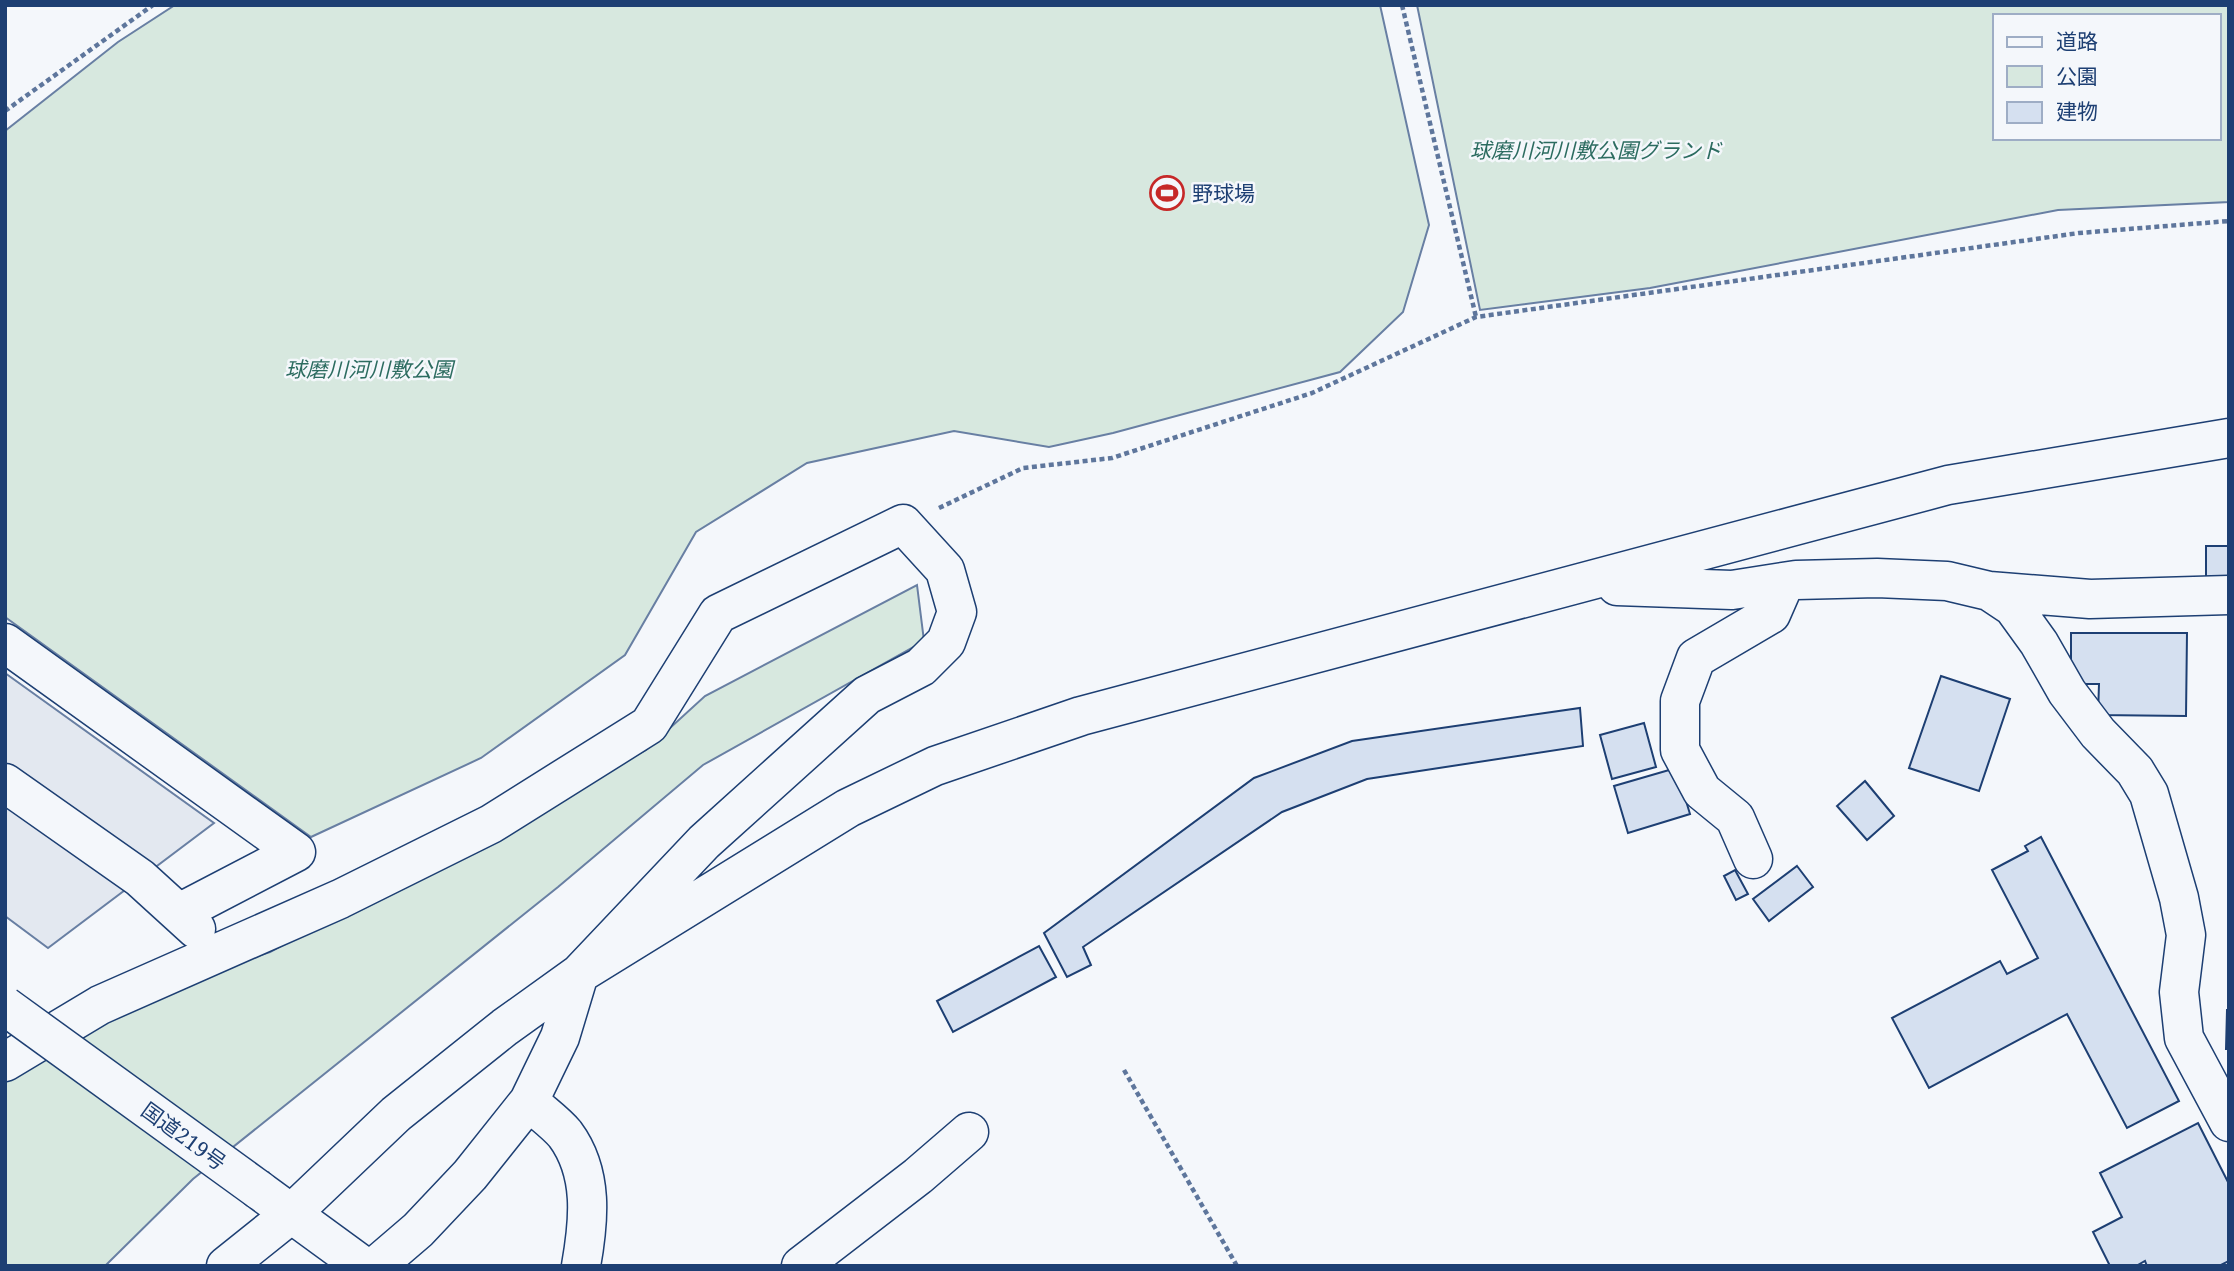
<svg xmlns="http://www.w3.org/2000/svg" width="2234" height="1271" font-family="'Noto Serif','Noto Sans JP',serif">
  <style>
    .green { fill: #d7e8df; stroke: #687fa3; stroke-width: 2; fill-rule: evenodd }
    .parking { fill: #e3e8f0; stroke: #687fa3; stroke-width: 2 }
    .building { fill: #d5e0f0; stroke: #1d3f73; stroke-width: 2 }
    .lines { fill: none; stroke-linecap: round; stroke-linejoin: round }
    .minor-casing { stroke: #1d3f73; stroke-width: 41 }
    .highway-casing { stroke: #1d3f73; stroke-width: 41 }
    .path { stroke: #5e769c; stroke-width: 4.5; stroke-dasharray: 5 3.5; stroke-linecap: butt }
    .minor { stroke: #f4f7fb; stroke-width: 38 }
    .highway { stroke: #f4f7fb; stroke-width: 38 }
    .highway-bridge-casing { stroke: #1d3f73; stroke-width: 41; stroke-linecap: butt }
    .highway-bridge { stroke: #f4f7fb; stroke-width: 38 }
    .labels { text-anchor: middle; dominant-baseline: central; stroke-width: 5; stroke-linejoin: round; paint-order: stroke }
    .park-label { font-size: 21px; font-style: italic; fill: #2c6c60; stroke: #f4f7fb }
    .poi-label { font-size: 21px; fill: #1d3f73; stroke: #f4f7fb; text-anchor: start }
    .street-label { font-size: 21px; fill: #1d3f73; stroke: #f4f7fb }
  </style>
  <rect width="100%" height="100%" fill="#f4f7fb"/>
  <path class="green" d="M175,5H1380L1429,225L1403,312L1340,372L1113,433L1049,447L954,431L807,463L696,532L625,655L481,758L311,837L5,617V131L118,42Z
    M1417,5H2229V202L2058,210L1650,288L1480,310ZM1994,16H2218V138H1994Z
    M917,585L924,641L703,765L558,887L193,1179L105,1266H5V1077L89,1012L270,952L646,750L705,696Z"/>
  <path class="parking" d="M5,673L214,823L48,948L5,916Z"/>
  <path class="building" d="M2206,546H2229V584L2206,585Z
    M2071,633H2187L2186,716L2098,715L2099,684H2071Z
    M1941,676L2010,699L1979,791L1909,768Z
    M1580,708L1583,746L1367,779L1282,812L1083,947L1091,965L1067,977L1044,933L1254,778L1352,741Z
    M1644,723L1656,767L1612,779L1600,735Z
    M1676,768L1690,814L1628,833L1614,786Z
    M1865,781L1894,816L1867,840L1837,806Z
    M2041,837L2179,1101L2127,1128L2067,1014L1929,1088L1892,1018L2000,961L2007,974L2038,958L1992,870L2028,851L2025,846Z
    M1797,866L1813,887L1769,921L1753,899Z
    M1735,870L1748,894L1736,900L1724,876Z
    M1039,946L1056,977L953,1032L937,1001Z
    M2227,1010H2229V1049H2226Z
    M2198,1123L2229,1184V1261L2219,1266H2147L2145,1261L2136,1266H2110L2093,1232L2122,1217L2100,1173Z"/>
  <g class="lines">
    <g class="minor-casing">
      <path id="minor" d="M1617,586L1732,590L1796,580L1877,578L1947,581L1989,591L2090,599L2229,595
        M1989,591L2013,607L2039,643L2067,692L2098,733L2135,771L2149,794L2179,898L2186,935L2179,992L2184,1038L2229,1122
        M5,643L296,852L179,913
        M5,783L140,878L196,929
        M1753,859L1735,818L1702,791L1680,750V701L1696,658L1771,614L1785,582
        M5,1062L100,1005L340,899L491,824L649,725L718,614L903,524L945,570L957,612L946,642L921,667L867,695L704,842L579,974L560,1037L529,1101L470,1175L418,1230L376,1266
        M529,1101C540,1112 555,1122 565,1134C594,1173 589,1221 581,1266
        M226,1266L291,1214L396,1114L505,1027L579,974L848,808L935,766L1081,716L1948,485L2229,438
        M801,1266L918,1176L969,1132"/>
    </g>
    <g class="highway-casing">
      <path id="highway" d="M259,1190L363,1266"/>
    </g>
    <path class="path" d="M1402,5L1476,317
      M5,111L153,5
      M939,508L1023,468L1112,458L1312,393L1476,317L2079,233L2229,221
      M1124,1070L1237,1266"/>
    <use href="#minor" class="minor"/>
    <use href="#highway" class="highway"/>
    <g class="highway-bridge-casing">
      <path id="highway-bridge" d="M5,1006L259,1190"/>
    </g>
    <use href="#highway-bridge" class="highway-bridge"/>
  </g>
  <defs>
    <g id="stadium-ring" transform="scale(1.75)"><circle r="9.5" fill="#f4f7fb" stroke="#c62828" stroke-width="1.5"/><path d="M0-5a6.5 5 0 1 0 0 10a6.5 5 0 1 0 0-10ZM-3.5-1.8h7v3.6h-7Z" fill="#c62828"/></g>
  </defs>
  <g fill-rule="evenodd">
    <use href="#stadium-ring" x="1167" y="193"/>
  </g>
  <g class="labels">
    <g class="park-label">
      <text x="1596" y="150">球磨川河川敷公園グランド</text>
      <text x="369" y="369">球磨川河川敷公園</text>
    </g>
    <g class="poi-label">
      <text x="1192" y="193">野球場</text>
    </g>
    <g class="street-label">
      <text transform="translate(184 1136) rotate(36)">国道219号</text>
    </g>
  </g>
  <rect width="2234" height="1271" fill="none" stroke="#1d3f73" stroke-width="14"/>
  <rect x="1993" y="14" width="228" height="126" fill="#f4f7fb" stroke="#9eadc5" stroke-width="2"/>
  <rect x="2007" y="37" width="35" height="10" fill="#f4f7fb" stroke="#9eadc5" stroke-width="2"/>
  <text x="2056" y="49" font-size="21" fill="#1d3f73">道路</text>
  <rect x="2007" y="66" width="35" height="21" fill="#d7e8df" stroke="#9eadc5" stroke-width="2"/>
  <text x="2056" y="84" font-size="21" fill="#1d3f73">公園</text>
  <rect x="2007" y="102" width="35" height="21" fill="#d5e0f0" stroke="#9eadc5" stroke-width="2"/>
  <text x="2056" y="119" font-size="21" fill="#1d3f73">建物</text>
</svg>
